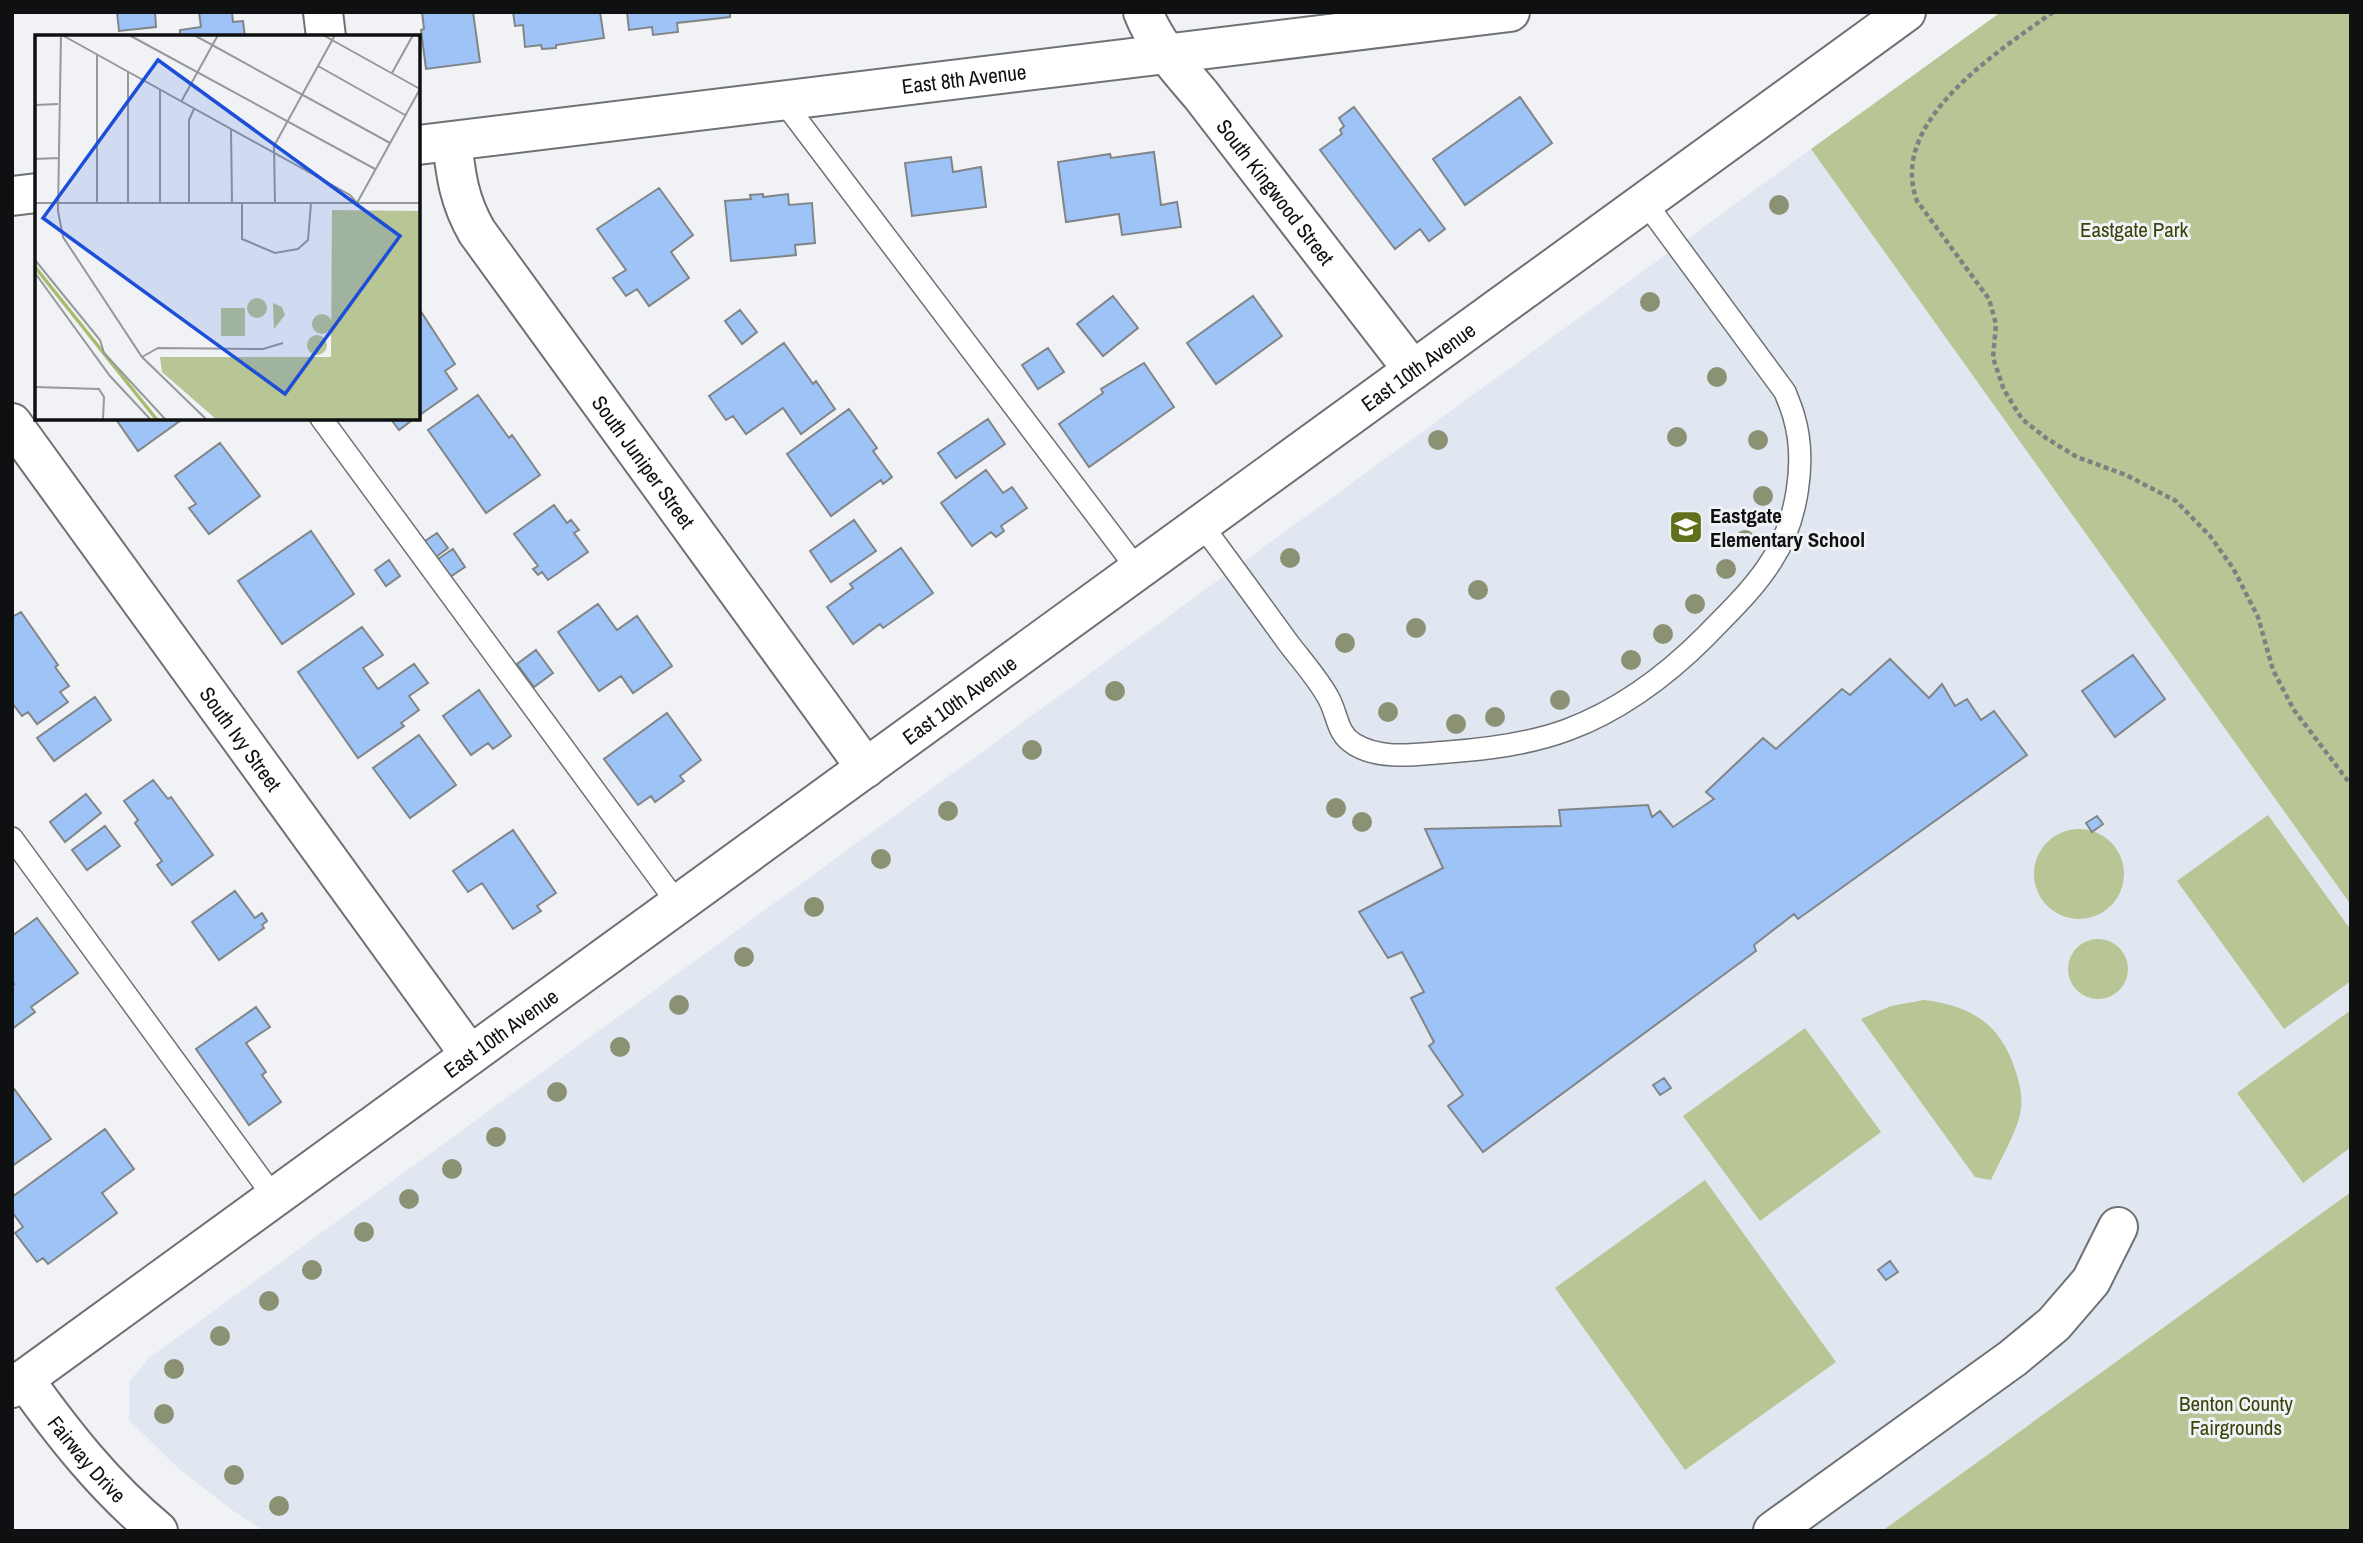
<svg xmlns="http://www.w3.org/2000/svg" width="2363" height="1543" font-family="'Archivo Narrow',sans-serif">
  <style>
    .built { fill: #e0e7f1 }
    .green { fill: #b8c595 }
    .building { fill: #9ec4f7; stroke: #828588; stroke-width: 2 }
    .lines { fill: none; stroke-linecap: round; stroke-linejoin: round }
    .service-casing { stroke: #6f7275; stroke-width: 24 }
    .minor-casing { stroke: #6f7275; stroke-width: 42 }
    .tertiary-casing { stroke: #6f7275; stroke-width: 42 }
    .path { stroke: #7f8082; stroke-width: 4.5; stroke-dasharray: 5 3.5; stroke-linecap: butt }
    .service { stroke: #fff; stroke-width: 21 }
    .minor { stroke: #fff; stroke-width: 38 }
    .tertiary { stroke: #fff; stroke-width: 38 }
    .tree { fill: #8b9273 }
    .labels { text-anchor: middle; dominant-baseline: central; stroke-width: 6; stroke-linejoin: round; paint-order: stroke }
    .street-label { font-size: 21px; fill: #0f1011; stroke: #f0f2f6 }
    .park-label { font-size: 21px; fill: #384308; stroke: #f0f2f6 }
    .poi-label { font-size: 21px; font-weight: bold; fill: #0f1011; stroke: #f0f2f6; text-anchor: start }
    .inset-river { fill: none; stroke: #a8bb6e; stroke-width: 3.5 }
    .inset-road { fill: none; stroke: #96989a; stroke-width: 2 }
    .view { fill: #1d4ed8; fill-opacity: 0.15; stroke: #1d4ed8; stroke-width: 3.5 }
    .inset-edge { fill: none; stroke: #0f1011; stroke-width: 3.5 }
  </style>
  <rect width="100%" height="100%" fill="#f0f2f6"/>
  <path class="built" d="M1811,149L2351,905V1192L1882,1531H265L236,1513L179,1469L129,1420V1382L149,1358Z"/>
  <path class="green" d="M2001,12H2351V905L1811,149Z
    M2268,815L2351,930V981L2284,1029L2177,881Z
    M2034 874a45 45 0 1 1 90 0a45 45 0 1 1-90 0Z
    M2068 969a30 30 0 1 1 60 0a30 30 0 1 1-60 0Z
    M1924,1000C1966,1005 1996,1020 2012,1061C2018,1077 2023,1093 2021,1109C2018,1131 2000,1160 1991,1180L1975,1177L1861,1019L1891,1006Z
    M2351,1010V1147L2303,1183L2237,1093Z
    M1805,1028L1881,1132L1760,1221L1683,1116Z
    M1705,1180L1836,1362L1685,1470L1555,1288Z
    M2351,1192V1531H1882Z"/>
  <path class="building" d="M117,12H155L156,27L119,31Z
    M199,12H232L233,22L243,21L245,37H180V30L201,27Z
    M422,12H473L480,62L426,69L421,30L424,29Z
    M513,12H600L604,38L556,45V48L542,49L541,45L525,47L523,25L515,26Z
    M627,12H730V17L677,23L678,32L653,35L652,27L629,30Z
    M1520,97L1552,143L1465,205L1433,159Z
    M1354,107L1445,229L1429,241L1420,229L1395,249L1320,150L1342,134L1340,130L1344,126L1339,118Z
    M1154,152L1161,205L1177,202L1181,227L1122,235L1119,214L1066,222L1058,162L1110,154L1111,158Z
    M951,157L953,172L981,167L986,207L912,216L905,163Z
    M659,188L693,235L671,252L689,278L649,306L637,289L626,296L613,278L626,270L597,229Z
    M763,194V197L788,194L789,205L812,203L815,243L795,245L796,255L731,261L725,201L751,199L750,195Z
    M1113,296L1138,328L1103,356L1077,324Z
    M1253,296L1282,336L1216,384L1187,343Z
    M418,307L455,364L445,371L457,389L418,416Z
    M740,310L757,332L742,344L725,321Z
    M784,343L813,384L816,381L835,409L801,434L783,408L746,434L733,416L726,420L709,396Z
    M1048,348L1064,372L1038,389L1022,365Z
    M1144,363L1174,407L1089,467L1059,424L1103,393L1101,389Z
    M478,395L509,438L512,435L540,475L486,513L428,430Z
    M849,409L877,448L873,451L892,477L883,484L881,480L831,516L787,454Z
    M115,418H184L138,451Z
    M390,418H415L399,430Z
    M988,419L1005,444L956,478L938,453Z
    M220,443L260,496L209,534L189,508L196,504L175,476Z
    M986,470L1003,493L1012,487L1027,508L1001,526L1004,531L996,537L991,532L972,546L941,503Z
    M554,505L567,523L571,520L579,530L574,533L588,552L548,580L542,572L538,575L533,569L538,566L514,534Z
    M854,520L876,551L831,582L810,551Z
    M311,531L354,594L282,644L238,581Z
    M437,533L448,548L433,559L422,543Z
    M901,548L933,593L883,628L880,624L853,644L827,607L853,588L850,584Z
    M453,549L465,567L447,579L435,561Z
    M389,560L400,576L386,586L375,570Z
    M598,604L617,630L637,616L672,666L633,693L621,676L599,691L558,632Z
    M21,612L58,665L55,667L69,686L60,692L68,702L37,724L28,712L22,716L12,703V617Z
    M362,627L383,655L363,668L378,689L414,664L428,683L409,696L419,710L401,723L404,726L358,758L298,672Z
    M536,650L553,673L534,687L517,664Z
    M2133,655L2165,699L2115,737L2082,691Z
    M1890,659L1929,698L1942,684L1955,706L1967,699L1981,720L1994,711L2027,755L1798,919L1794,914L1754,945L1756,951L1483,1152L1448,1106L1463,1095L1429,1046L1434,1042L1411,998L1424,992L1402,952L1388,958L1359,912L1443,868L1425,829L1561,826L1559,810L1648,805L1652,817L1660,811L1673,827L1714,799L1706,792L1763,738L1776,749L1842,689L1850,695Z
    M479,690L511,736L493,749L488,743L471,755L443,716Z
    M95,697L111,720L54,761L37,738Z
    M667,713L701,760L680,776L684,781L655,802L651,796L638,805L604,759Z
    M419,735L456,785L410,818L373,768Z
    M153,780L168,799L171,797L213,855L172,885L157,865L162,861L135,823L138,820L124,801Z
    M86,794L101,813L65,842L50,822Z
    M2097,816L2103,824L2092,832L2086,823Z
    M105,826L120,846L87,870L72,850Z
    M513,830L556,893L537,906L541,911L513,929L482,883L468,892L453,871Z
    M235,891L255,918L262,913L267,921L262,925L264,928L219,960L192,922Z
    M37,918L78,973L31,1007L35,1012L12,1029V985L14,984L12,981V936Z
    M256,1007L270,1027L246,1043L266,1072L262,1075L281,1102L249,1125L196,1049Z
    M1664,1078L1671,1088L1660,1095L1653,1085Z
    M12,1086L51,1139L12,1166Z
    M105,1129L134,1169L102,1193L117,1213L48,1264L43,1258L37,1262L15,1233L23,1227L12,1212V1197Z
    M1890,1261L1898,1272L1886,1280L1878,1270Z"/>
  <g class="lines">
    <g class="service-casing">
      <path id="service" d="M783,101L1138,570
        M321,418L678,904
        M1201,524C1231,564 1260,604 1289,644C1302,661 1319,680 1329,699C1338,716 1337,734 1354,744C1381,761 1418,754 1448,752C1488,749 1529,744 1567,730C1621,710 1666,676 1706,636C1729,612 1755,588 1772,560C1797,522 1807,461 1794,417C1792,409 1788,400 1785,392L1645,202
        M12,838L274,1197"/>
    </g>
    <g class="minor-casing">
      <g id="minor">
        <path d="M323,12L326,37"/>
        <path id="s1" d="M1143,12C1156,45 1179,69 1201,95L1413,370"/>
        <path id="s2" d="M452,142C456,176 459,201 477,232L866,768"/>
        <path id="s3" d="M418,145L1510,12"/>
        <path d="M12,196L37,193"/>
        <path id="s4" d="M12,423L470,1055"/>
        <path d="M1773,1531L2013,1358L2054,1324L2091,1281L2118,1227"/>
      </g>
    </g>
    <g class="tertiary-casing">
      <g id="tertiary">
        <path id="s5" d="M24,1379C64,1435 105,1487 158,1531"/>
        <path id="s6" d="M12,1388L1906,12"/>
      </g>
    </g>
    <path class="path" d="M2053,12C1998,52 1887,121 1917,201L1989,299L1996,324L1993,358L2004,390L2022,419L2046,438L2077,457L2126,475L2176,501L2210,536L2233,568L2258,617L2273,670L2294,710L2351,785"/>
    <use href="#service" class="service"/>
    <use href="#minor" class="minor"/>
    <use href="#tertiary" class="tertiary"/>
  </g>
  <g class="tree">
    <circle cx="1779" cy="205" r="10"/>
    <circle cx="1650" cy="302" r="10"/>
    <circle cx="1717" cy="377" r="10"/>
    <circle cx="1677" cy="437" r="10"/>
    <circle cx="1438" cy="440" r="10"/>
    <circle cx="1758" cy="440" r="10"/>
    <circle cx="1763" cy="496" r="10"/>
    <circle cx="1745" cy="540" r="10"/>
    <circle cx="1290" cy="558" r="10"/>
    <circle cx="1726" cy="569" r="10"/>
    <circle cx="1478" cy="590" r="10"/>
    <circle cx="1695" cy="604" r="10"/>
    <circle cx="1416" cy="628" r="10"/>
    <circle cx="1663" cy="634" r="10"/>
    <circle cx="1345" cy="643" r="10"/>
    <circle cx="1631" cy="660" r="10"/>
    <circle cx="1115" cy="691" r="10"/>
    <circle cx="1560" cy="700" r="10"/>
    <circle cx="1388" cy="712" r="10"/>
    <circle cx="1495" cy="717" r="10"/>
    <circle cx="1456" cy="724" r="10"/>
    <circle cx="1032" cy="750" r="10"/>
    <circle cx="1336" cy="808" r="10"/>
    <circle cx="948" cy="811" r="10"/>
    <circle cx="1362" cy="822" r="10"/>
    <circle cx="881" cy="859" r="10"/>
    <circle cx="814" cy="907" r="10"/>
    <circle cx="744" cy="957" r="10"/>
    <circle cx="679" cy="1005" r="10"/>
    <circle cx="620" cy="1047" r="10"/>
    <circle cx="557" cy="1092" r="10"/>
    <circle cx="496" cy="1137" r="10"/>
    <circle cx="452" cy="1169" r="10"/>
    <circle cx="409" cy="1199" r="10"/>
    <circle cx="364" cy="1232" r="10"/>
    <circle cx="312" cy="1270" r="10"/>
    <circle cx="269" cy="1301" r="10"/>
    <circle cx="220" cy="1336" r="10"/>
    <circle cx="174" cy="1369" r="10"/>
    <circle cx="164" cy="1414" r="10"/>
    <circle cx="234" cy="1475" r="10"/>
    <circle cx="279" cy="1506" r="10"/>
  </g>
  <defs>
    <g id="school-square" transform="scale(1.75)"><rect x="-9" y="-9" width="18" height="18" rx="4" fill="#60701d" stroke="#f0f2f6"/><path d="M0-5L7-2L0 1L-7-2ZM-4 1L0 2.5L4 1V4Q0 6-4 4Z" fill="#fff"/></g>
  </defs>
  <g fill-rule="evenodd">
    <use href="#school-square" x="1686" y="527"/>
  </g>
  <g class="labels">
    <g class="street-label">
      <text stroke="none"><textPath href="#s3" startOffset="550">East 8th Avenue</textPath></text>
      <text stroke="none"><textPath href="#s1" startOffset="224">South Kingwood Street</textPath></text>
      <text stroke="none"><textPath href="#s6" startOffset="1738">East 10th Avenue</textPath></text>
      <text stroke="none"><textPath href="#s2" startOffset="378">South Juniper Street</textPath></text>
      <text stroke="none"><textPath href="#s6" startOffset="1171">East 10th Avenue</textPath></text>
      <text stroke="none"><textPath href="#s4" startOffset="390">South Ivy Street</textPath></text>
      <text stroke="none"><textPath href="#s6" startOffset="604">East 10th Avenue</textPath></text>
      <text stroke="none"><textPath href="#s5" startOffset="102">Fairway Drive</textPath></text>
    </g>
    <g class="park-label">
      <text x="2134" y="229">Eastgate Park</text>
      <text x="2236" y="1403">Benton County<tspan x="2236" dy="24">Fairgrounds</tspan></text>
    </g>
    <g class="poi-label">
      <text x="1710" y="515">Eastgate<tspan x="1710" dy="24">Elementary School</tspan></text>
    </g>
  </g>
  <g transform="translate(35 35)">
    <rect width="385" height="385" fill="#f0f2f6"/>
    <path d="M297,175L385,176V385H182L127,337L125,322H296ZM212 273a10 10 0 1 1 20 0a10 10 0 1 1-20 0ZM238,268L247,272L250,280L239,294ZM186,273H210V301H186ZM277 289a10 10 0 1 1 20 0a10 10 0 1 1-20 0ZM272 310a10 10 0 1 1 20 0a10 10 0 1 1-20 0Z" fill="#b8c595"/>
    <path class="inset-river" d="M0,232L122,385"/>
    <path class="inset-road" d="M26,0L23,176L28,202L107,322L172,385M27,0L315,160L322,168L385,54M94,0L340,134M159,0L355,108M288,0L385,54M62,20V168M283,31L370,80M357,38L378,0M125,55V168M146,67L183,0M0,70L23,69M196,94L197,168M0,124L23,123M0,168H385M93,168V37M154,168V85L159,74M207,168V204L240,218L263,214L273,205L276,168M240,168L239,111L300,0M0,225L65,305L69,318L131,385M0,238L75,341L116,385M107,322L123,313L228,314L248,308M0,352L64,354L69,362L68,385"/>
    <path class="view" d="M123,25L365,201L250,359L8,183Z"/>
    <rect width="385" height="385" class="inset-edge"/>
  </g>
  <rect width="2363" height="1543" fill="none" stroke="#0f1011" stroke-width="28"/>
</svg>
